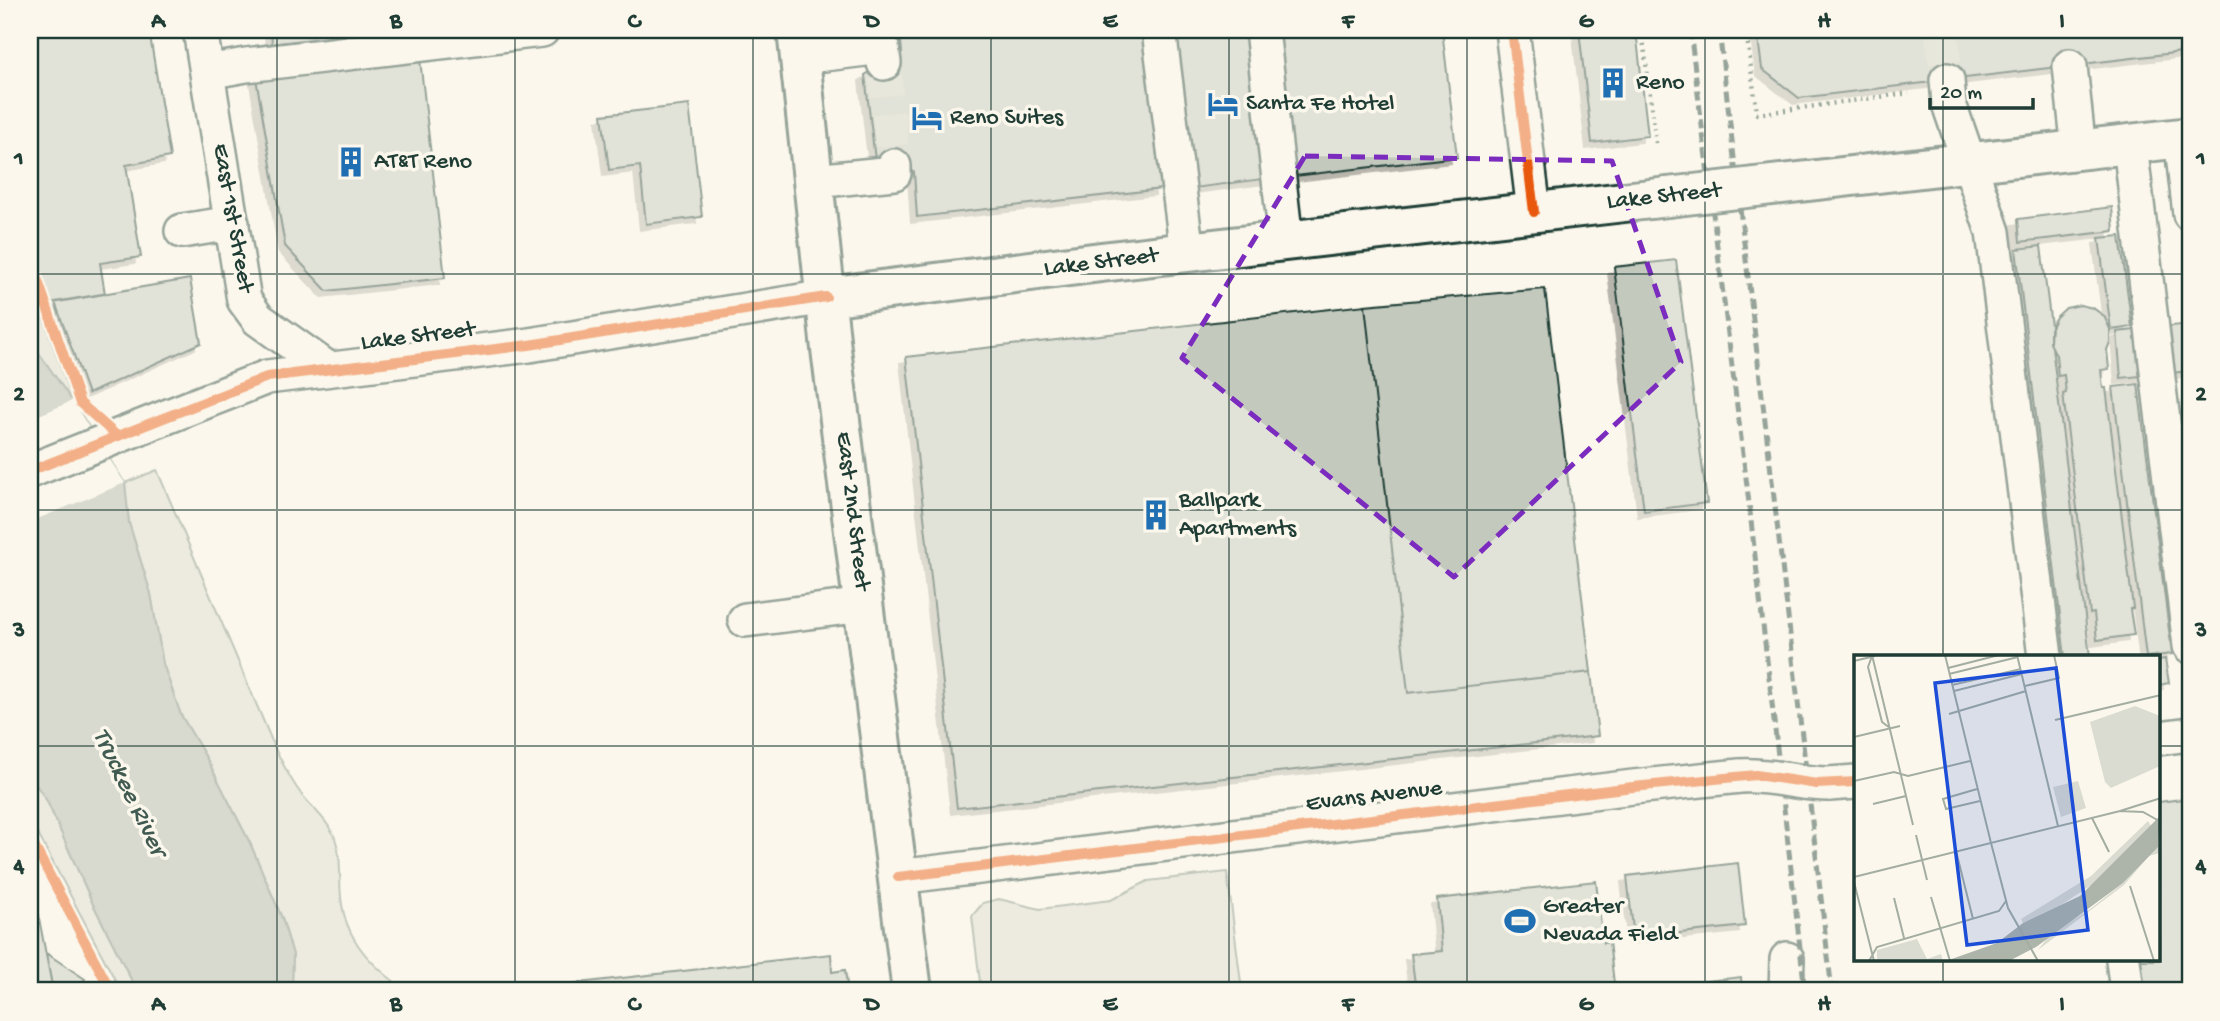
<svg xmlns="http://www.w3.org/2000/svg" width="2220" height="1021" font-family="'Gochi Hand',sans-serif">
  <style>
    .green { fill: #dbdcd1; stroke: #7d8c82; stroke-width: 2 }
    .water { fill: #adb4aa; stroke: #74847b; stroke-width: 2 }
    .pier { fill: #fbf7ec }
    .building { fill: #c4c9be; stroke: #1f3d34; stroke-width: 2; filter: url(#shadow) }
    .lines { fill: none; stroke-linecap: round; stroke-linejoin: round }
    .minor-tunnel { stroke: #cfd2c7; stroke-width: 33; stroke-dasharray: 33 17; stroke-linecap: butt }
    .minor-casing { stroke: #1f3d34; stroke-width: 38 }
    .major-casing { stroke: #1f3d34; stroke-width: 44 }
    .path { stroke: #1f3d34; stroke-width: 4.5; stroke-dasharray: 2 5; stroke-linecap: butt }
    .minor { stroke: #fbf7ec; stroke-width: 33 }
    .major { stroke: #fbf7ec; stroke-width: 38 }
    .rail { stroke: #1f3d34; stroke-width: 5; stroke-dasharray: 10 5; stroke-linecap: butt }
    .minor-bridge-casing { stroke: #1f3d34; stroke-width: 38; stroke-linecap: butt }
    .major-bridge-casing { stroke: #1f3d34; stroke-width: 44; stroke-linecap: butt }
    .minor-bridge { stroke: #fbf7ec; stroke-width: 33 }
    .major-bridge { stroke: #fbf7ec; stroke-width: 38 }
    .cycleway-casing { stroke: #fbf7ec; stroke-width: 15 }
    .cycleway { stroke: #e8590c; stroke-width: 10 }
    .marked { fill: none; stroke: #7b2cbf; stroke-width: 5; stroke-dasharray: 14 9; stroke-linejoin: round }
    .grid { fill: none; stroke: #1f3d34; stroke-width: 2; stroke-opacity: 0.55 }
    .labels { text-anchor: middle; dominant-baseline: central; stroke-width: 7; stroke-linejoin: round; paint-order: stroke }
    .poi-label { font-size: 24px; fill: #1f3d34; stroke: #fbf7ec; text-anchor: start }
    .street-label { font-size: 24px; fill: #1f3d34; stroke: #fbf7ec }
    .water-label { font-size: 26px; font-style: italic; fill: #425b52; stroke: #fbf7ec }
    .inset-road { fill: none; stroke: #a3ada2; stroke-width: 2 }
    .view { fill: #1d4ed8; fill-opacity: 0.15; stroke: #1d4ed8; stroke-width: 3.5 }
    .inset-edge { fill: none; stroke: #1f3d34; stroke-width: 3.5 }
    .neatline { fill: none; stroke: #1f3d34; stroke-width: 2.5 }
    .grid-label { font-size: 23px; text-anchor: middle; font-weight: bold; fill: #1f3d34 }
  </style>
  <defs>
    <filter id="shadow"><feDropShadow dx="-6" dy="6" stdDeviation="0" flood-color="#0004"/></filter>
  </defs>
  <rect width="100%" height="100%" fill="#fbf7ec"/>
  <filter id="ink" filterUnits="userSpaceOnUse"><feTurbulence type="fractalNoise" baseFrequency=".0143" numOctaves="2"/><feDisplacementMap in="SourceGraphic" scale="14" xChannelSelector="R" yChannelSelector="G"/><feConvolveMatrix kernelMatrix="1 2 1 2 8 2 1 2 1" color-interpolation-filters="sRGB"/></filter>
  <g filter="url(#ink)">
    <path class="green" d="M30,279L72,401L30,340Z
      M157,470L277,753C284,765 290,779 299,791C310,806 328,820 335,838C342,857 339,878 341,897C345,941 373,967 407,991H297L292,986L293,955L282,918L250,843L208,761L181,715L163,664L151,594L129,523L125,483Z
      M30,776L47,801L92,902L137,991H121L30,819Z
      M1227,872L1242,991H981L972,916L983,903L999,899L1040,909L1111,900L1148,881Z"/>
    <path class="water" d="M30,340L75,405L125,483L129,523L151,594L163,664L181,715L208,761L250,843L282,918L293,955L292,986L297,991H137L92,902L47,801L30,776Z"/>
    <path class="pier" d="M72,401L125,483L30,522V419Z"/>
    <path class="building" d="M30,30H149L170,157L126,165L141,257L100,263L105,294L52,303L30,237Z
      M271,30H399L272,44Z
      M900,30H1142L1161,189L917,217L914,172L875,160L865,75L902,53Z
      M1175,30H1254L1271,178L1194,188Z
      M1270,30H1442L1457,157L1287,177Z
      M1579,30H1636L1648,136L1592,143Z
      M1757,30H2190V51L1799,98L1762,69Z
      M420,59L445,278L327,291L285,246L256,78Z
      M689,105L702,217L646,224L640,166L609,170L602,115Z
      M2112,207L2114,231L2020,242L2018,219Z
      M2120,236L2132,327L2111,330L2099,238Z
      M2041,246L2051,326L2050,343L2052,347L2090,657H2065L2016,249Z
      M1676,260L1707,503L1644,511L1614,267Z
      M190,279L201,343L88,394L55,302Z
      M1545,289L1591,672L1408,693L1365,305Z
      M1365,305L1408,693L1591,672L1598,736L957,808L906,357Z
      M2080,305L2093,308L2104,316L2110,329V342L2107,350L2109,369L2101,370L2103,388H2106L2133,608L2130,609L2134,635L2097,640L2094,613L2090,614L2063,394L2066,393L2064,375L2058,376L2056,355L2050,343V329L2056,317L2066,308Z
      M2190,324V371L2121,378L2117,332Z
      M2138,384L2172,654L2146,657L2113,387Z
      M2165,659L2169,683L2159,685V660Z
      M2190,798V991H2141L2137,960H2159V802Z
      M1738,863L1745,926L1634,938L1627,876Z
      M1596,881L1603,943L1609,942L1615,991H1416L1411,954L1442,951L1437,899Z
      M30,882H32L53,991H30Z
      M46,953L85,979L77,991H53Z
      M831,954L832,972L845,970L848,991H509Z
      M1741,977L1742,991H1646V988Z"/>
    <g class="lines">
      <path class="minor-tunnel" d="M1941,30L1947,80
        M884,63L894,166"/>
      <g class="minor-casing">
        <path id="minor" d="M200,30L244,300L258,319L328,369
          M1159,30L1187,253
          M1262,30L1286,241
          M1512,30L1534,212
          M800,57L882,47L884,63
          M2070,66L2079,151
          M207,72L246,65L542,30
          M1947,80L1949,104L1993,232L2045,657
          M2181,138L2190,214
          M2130,145L2190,646
          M814,181L894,173V166
          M182,231L232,223
          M30,471L267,377L529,345L826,297
          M745,620L864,605
          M2159,738L2190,734
          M1829,784L1856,782
          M898,877L1633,787L1740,776
          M2123,960L2127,991
          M1786,991L1787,959"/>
      </g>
      <g class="major-casing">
        <path id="major" d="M797,30L831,349L912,991
          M1755,187L2190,137
          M826,297L1101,262L1668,197"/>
      </g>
      <path class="path" d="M1642,30L1656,143
        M1746,30L1757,114L1909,93
        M75,385L80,403"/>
      <use href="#minor" class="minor"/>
      <use href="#major" class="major"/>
      <path class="rail" d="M1690,30L1747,486L1805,991
        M1719,30L1832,991"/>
      <g class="minor-bridge-casing">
        <path id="minor-bridge" d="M1740,776C1771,774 1799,784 1829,784"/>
      </g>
      <g class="major-bridge-casing">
        <path id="major-bridge" d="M1668,197L1755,187"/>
      </g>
      <use href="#minor-bridge" class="minor-bridge"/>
      <use href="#major-bridge" class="major-bridge"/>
      <g class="cycleway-casing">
        <path id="cycleway" d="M1512,30L1534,212
          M30,258L80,403L117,436
          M30,471L267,377L529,345L826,297
          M30,838L111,991
          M898,877L1633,787L1756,775L1817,784L1856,782"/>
      </g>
      <use href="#cycleway" class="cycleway"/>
    </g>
  </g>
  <path d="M0 0H2220V1021H0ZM1305,156L1612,161L1681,362L1454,577L1182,358Z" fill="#fbf7ec" fill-opacity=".55" fill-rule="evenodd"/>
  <path class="marked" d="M1305,156L1612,161L1681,362L1454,577L1182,358Z"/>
  <path class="grid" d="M277,30V991M515,30V991M753,30V991M991,30V991M1229,30V991M1467,30V991M1705,30V991M1943,30V657M30,274H2190M30,510H2190M30,746H1856M2159,746H2190M1943,960V991"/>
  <defs>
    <g id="building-bare" transform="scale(2.415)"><path d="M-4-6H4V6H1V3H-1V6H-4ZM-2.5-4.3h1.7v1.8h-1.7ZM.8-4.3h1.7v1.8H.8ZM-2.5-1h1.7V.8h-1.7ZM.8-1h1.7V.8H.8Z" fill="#1f6fb2" stroke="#fbf7ec" stroke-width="2.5" paint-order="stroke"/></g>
    <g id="hotel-bare" transform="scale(2.415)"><path d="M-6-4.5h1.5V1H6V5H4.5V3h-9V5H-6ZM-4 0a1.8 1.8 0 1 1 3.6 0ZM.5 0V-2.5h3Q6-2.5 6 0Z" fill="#1f6fb2" stroke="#fbf7ec" stroke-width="2.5" paint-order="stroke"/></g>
    <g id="stadium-bare" transform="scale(2.415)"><path d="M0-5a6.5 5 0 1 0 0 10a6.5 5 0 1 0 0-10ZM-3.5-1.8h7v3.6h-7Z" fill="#1f6fb2" stroke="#fbf7ec" stroke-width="2.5" paint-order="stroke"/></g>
  </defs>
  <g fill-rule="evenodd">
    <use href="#building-bare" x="1613" y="83"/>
    <use href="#hotel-bare" x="1223" y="104"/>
    <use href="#hotel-bare" x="927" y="118"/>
    <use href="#building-bare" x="351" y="162"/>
    <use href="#building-bare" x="1156" y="515"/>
    <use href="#stadium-bare" x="1520" y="921"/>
  </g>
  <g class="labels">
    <g class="poi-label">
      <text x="1636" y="83">Reno</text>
      <text x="1246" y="104">Santa Fe Hotel</text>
      <text x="950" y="118">Reno Suites</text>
      <text x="374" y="162">AT&amp;T Reno</text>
      <text x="1179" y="501">Ballpark<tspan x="1179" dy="28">Apartments</tspan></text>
      <text x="1543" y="907">Greater<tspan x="1543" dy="28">Nevada Field</tspan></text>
    </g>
    <g class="street-label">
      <text transform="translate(1664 197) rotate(-6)">Lake Street</text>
      <text transform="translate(232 218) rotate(80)">East 1st Street</text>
      <text transform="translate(1101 263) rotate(-7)">Lake Street</text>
      <text transform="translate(418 337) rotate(-7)">Lake Street</text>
      <text transform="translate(852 511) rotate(83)">East 2nd Street</text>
      <text transform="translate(1374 797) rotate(-7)">Evans Avenue</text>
    </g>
    <g class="water-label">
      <text transform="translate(128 793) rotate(64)">Truckee River</text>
    </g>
  </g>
  <g transform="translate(1854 655)">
    <rect width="306" height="306" fill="#fbf7ec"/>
    <path d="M281,51L306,61V111L257,133L251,127L236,67ZM224,126L232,153L207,162L199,132ZM294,166L297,171L245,225L195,258L169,268L167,264L237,221ZM306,188V198L295,201L270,230L184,295L198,277L235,255L269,228ZM63,284L73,304L87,299L89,306H23V295Z" fill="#dbdcd1"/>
    <path d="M306,161L304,192L269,228L182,292L155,306H92L143,288L169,268L226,241Z" fill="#adb4aa"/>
    <path class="inset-road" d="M18,0L59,170M91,0L137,188M163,0L204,171M18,1L14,12L28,67L36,73M0,6L21,1M94,13L145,0M95,19L164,2M98,30L167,14M171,31L205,23L200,0M100,36L168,19M95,59L172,36M201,65L307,40M0,82L46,71M0,126L40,117L54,121L116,106M123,134L89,144L92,154L126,146M19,149L52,141M266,156L307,143M238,163L255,197M62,180L73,225M137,188L154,253L184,306M102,196L119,264M0,222L266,156L289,157L307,167M0,227L20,306M276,231L300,306M77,242L96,306M40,243L50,283M15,306L23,292L145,256L152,246"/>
    <path class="view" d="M202,13L234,275L113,290L81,28Z"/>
    <rect width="306" height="306" class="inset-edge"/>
  </g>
  <rect width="2220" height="1021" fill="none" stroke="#fbf7ec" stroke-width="77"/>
  <path d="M1930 98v10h103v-10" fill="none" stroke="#1f3d34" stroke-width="3.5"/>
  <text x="1940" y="98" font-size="21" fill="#1f3d34" stroke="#fbf7ec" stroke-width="5" paint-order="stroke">20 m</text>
  <rect x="38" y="38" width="2144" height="944" class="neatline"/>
  <g class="grid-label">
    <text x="158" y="27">A</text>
    <text x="396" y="27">B</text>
    <text x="634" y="27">C</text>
    <text x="872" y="27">D</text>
    <text x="1110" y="27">E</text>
    <text x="1348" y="27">F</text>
    <text x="1586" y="27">G</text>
    <text x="1824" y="27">H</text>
    <text x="2062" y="27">I</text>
    <text x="19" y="164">1</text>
    <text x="2201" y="164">1</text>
    <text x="19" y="400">2</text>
    <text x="2201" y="400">2</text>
    <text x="19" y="636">3</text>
    <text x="2201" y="636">3</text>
    <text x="19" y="872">4</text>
    <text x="2201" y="872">4</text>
    <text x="158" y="1010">A</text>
    <text x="396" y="1010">B</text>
    <text x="634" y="1010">C</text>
    <text x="872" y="1010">D</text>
    <text x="1110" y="1010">E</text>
    <text x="1348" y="1010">F</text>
    <text x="1586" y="1010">G</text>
    <text x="1824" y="1010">H</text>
    <text x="2062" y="1010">I</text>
  </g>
</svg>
